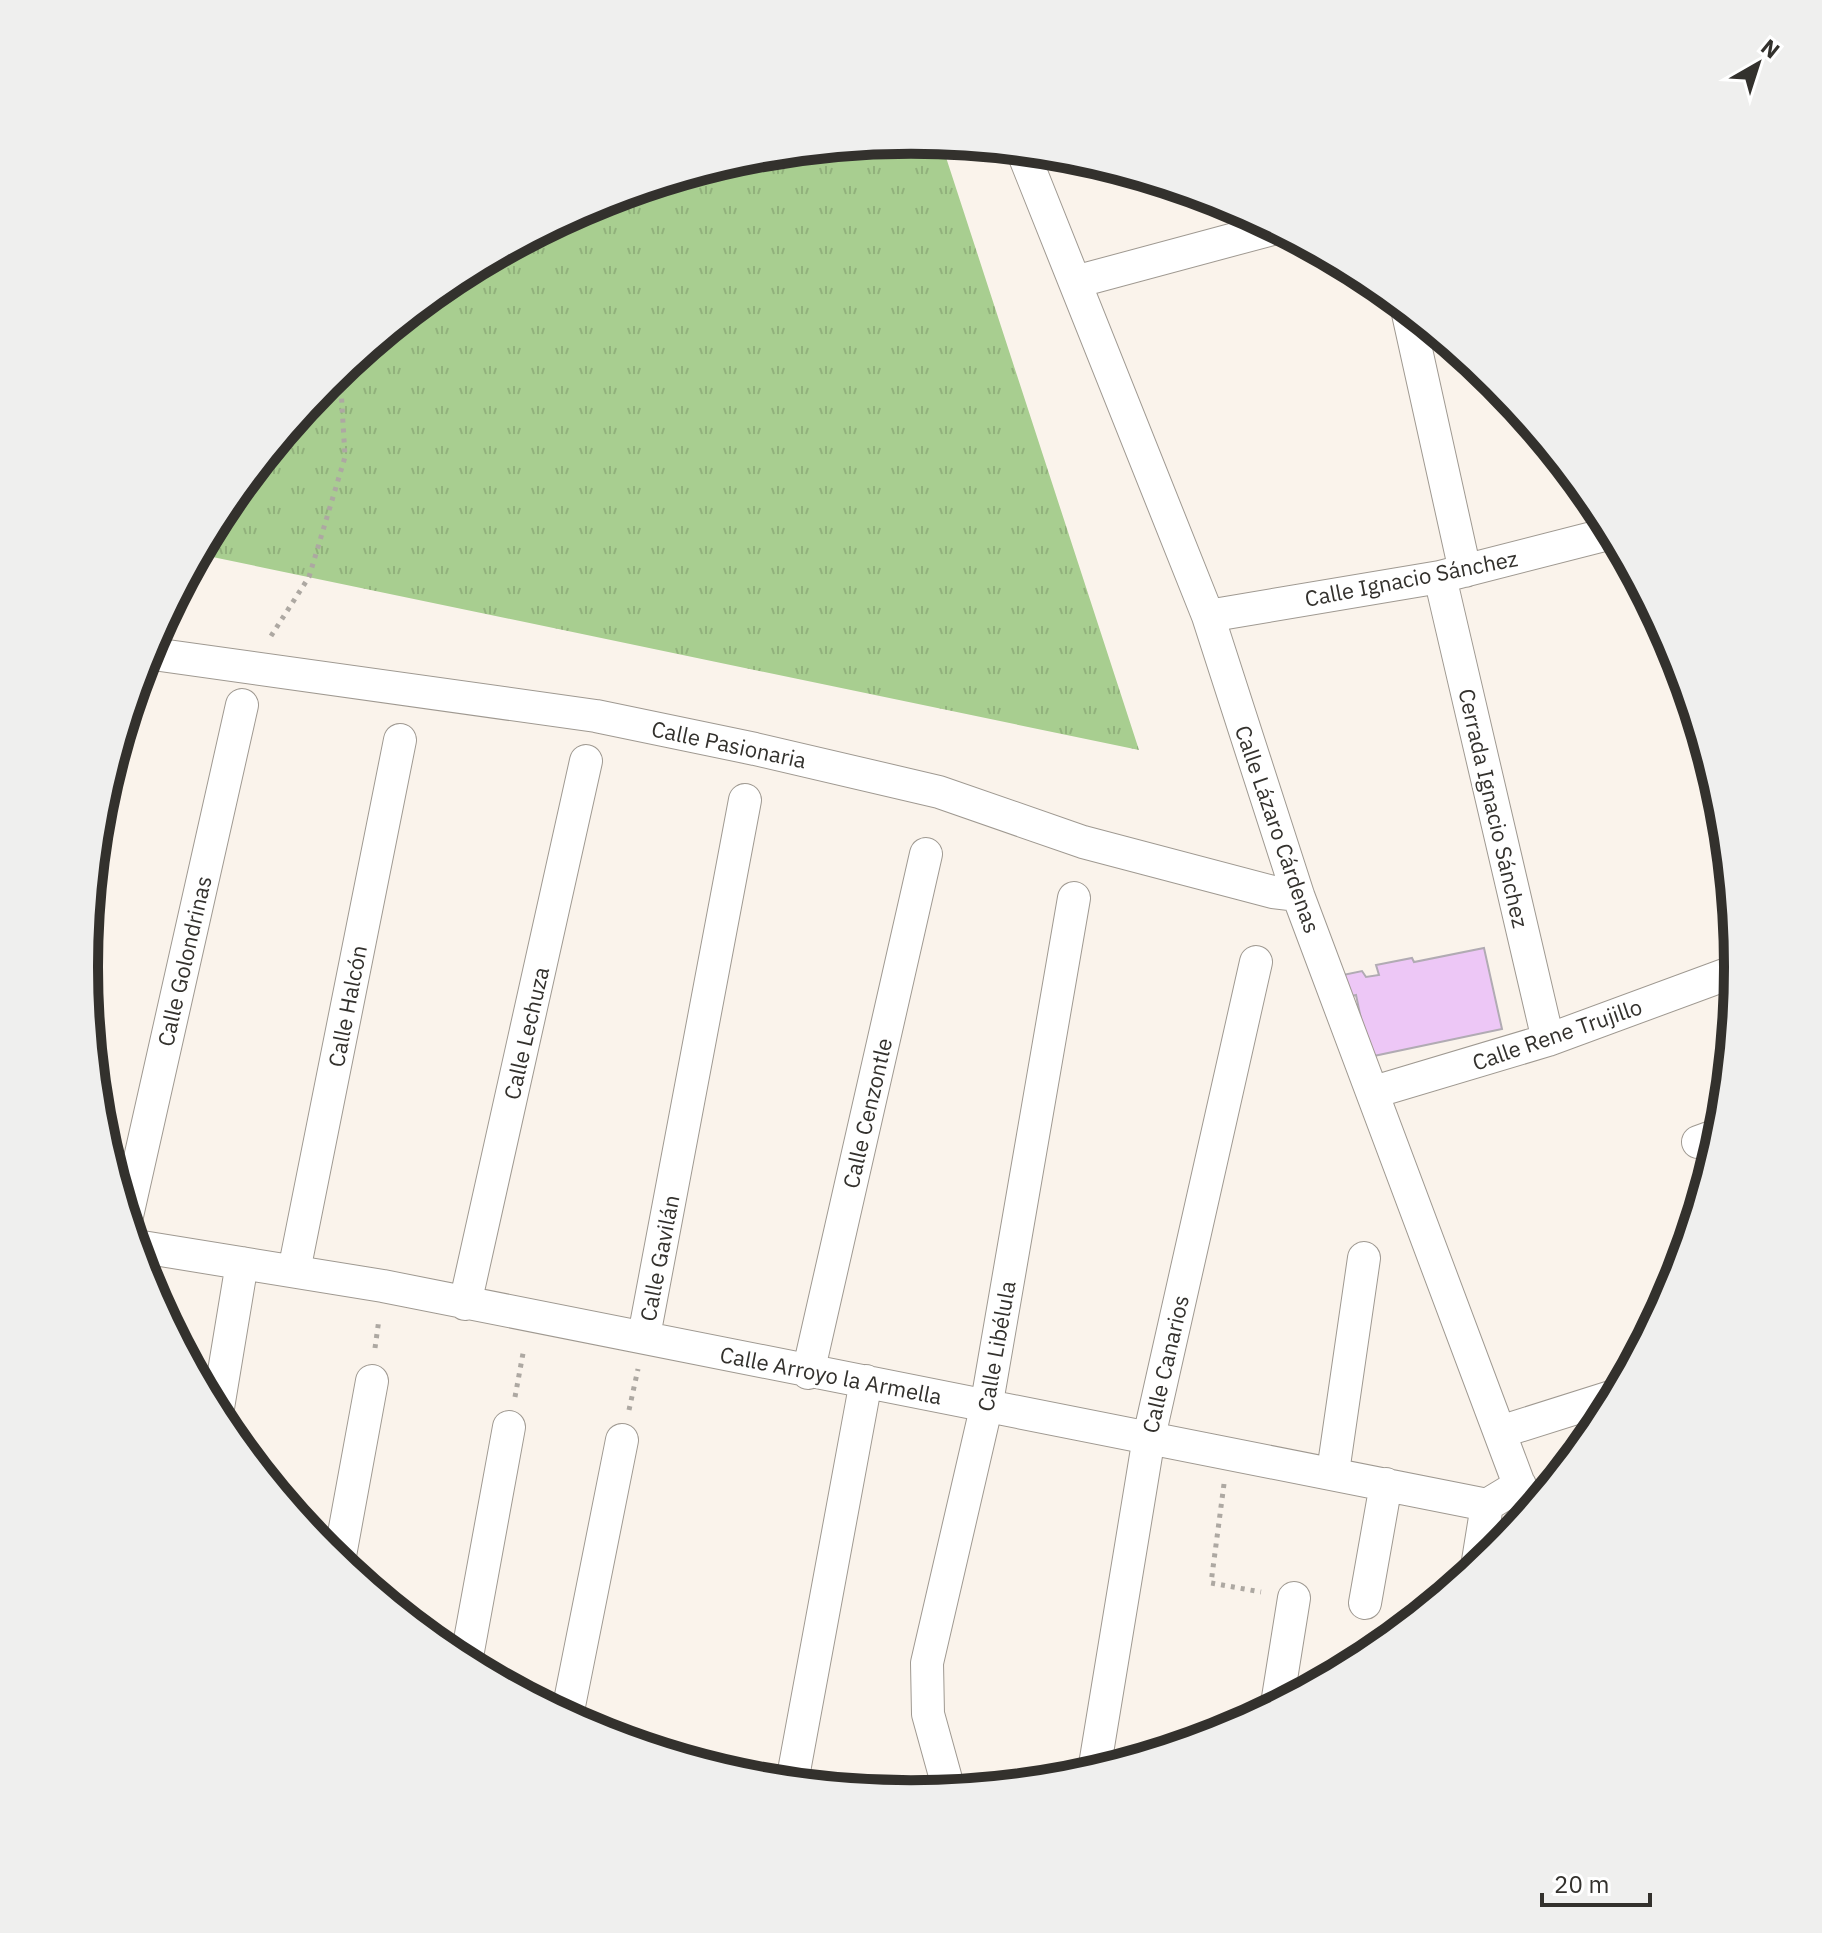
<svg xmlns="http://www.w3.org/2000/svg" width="1822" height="1933" font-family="'IBM Plex Sans',sans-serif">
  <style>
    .grass { fill: url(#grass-tufts) }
    .building { fill: #edc7f6; stroke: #b1abb3; stroke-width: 2 }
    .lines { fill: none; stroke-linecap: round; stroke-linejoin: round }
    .minor-casing { stroke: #9f9991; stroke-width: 34 }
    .path { stroke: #ada8a2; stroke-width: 5; stroke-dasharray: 4 6; stroke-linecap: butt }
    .minor { stroke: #fff; stroke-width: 32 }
    .labels { text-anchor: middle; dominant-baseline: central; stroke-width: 6; stroke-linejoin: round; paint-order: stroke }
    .street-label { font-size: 22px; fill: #33312d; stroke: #fff }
    .rim { fill: none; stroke: #33312d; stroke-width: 10 }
  </style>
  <defs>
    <pattern id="grass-tufts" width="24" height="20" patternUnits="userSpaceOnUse" patternTransform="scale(2)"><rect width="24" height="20" fill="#a8ce90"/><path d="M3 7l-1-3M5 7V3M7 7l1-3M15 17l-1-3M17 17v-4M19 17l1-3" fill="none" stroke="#91b17c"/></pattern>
  </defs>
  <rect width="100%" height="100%" fill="#faf3eb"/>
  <path class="grass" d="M911,140L941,142L1139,750L198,554C308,349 524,205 749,156C801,144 858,145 911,140Z"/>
  <path class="building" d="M1484,948L1502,1029L1369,1057L1356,995L1348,997L1343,975L1362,971L1366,977L1379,975L1376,965L1412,958L1414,962Z"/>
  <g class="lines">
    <g class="minor-casing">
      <path id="minor" d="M1022,150L1208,616L1298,895L1529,1511
        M1075,282L1276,228
        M1407,309L1465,571
        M1440,577L1548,1040
        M1208,616L1440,577L1612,533
        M146,653L596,716L755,749L939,792L1083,842L1273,892L1298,895
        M1374,1092L1548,1040L1738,970
        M1698,1142L1720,1134
        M127,1216L242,705
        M136,1246L383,1286L1487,1505L1520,1485
        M294,1271L400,740
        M465,1304L586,761
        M644,1336L745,800
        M808,1373L926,854
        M217,1414L242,1263
        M1500,1432L1614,1396
        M1333,1472L1364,1258
        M339,1561L372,1381
        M1477,1567L1487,1505
        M1365,1603L1386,1484
        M466,1662L509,1427
        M1277,1704L1294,1598
        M567,1716L622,1440
        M1094,1771L1149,1437L1256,962
        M792,1782L866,1381
        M949,1790L928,1714L927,1663L986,1408L1074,898"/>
    </g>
    <path class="path" d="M271,636L309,577L345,457L340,371
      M375,1348L379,1319
      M515,1397L524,1348
      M629,1410L638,1369
      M1224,1484L1211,1583L1261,1592"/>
    <use href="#minor" class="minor"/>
  </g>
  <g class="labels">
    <g class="street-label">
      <text transform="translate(1411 578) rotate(-11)">Calle Ignacio Sánchez</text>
      <text transform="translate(729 744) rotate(12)">Calle Pasionaria</text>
      <text transform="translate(1494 808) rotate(77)">Cerrada Ignacio Sánchez</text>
      <text transform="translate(1278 829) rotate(71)">Calle Lázaro Cárdenas</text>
      <text transform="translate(184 961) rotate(-77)">Calle Golondrinas</text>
      <text transform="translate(347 1006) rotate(-79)">Calle Halcón</text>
      <text transform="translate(526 1033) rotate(-77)">Calle Lechuza</text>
      <text transform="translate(1557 1034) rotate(-19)">Calle Rene Trujillo</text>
      <text transform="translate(867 1113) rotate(-77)">Calle Cenzontle</text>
      <text transform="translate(659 1258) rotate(-79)">Calle Gavilán</text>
      <text transform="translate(996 1346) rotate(-80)">Calle Libélula</text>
      <text transform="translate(1165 1364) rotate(-77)">Calle Canarios</text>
      <text transform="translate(831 1375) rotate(11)">Calle Arroyo la Armella</text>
    </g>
  </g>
  <path d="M0 0H1822V1933H0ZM98 967a813 813 0 1 1 1626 0a813 813 0 1 1-1626 0Z" fill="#efefee" fill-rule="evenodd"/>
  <path class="rim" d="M98 967a813 813 0 1 1 1626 0a813 813 0 1 1-1626 0Z"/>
  <g transform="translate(1758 64) rotate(39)" stroke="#ffffff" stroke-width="6" paint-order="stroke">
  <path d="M0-6L14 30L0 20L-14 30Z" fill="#33312d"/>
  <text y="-12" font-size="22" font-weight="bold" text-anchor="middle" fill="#33312d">N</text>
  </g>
  <path d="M1542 1893v12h108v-12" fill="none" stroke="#33312d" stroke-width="4"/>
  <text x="1554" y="1893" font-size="24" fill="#33312d" stroke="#ffffff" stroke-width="6" paint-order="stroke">20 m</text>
</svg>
